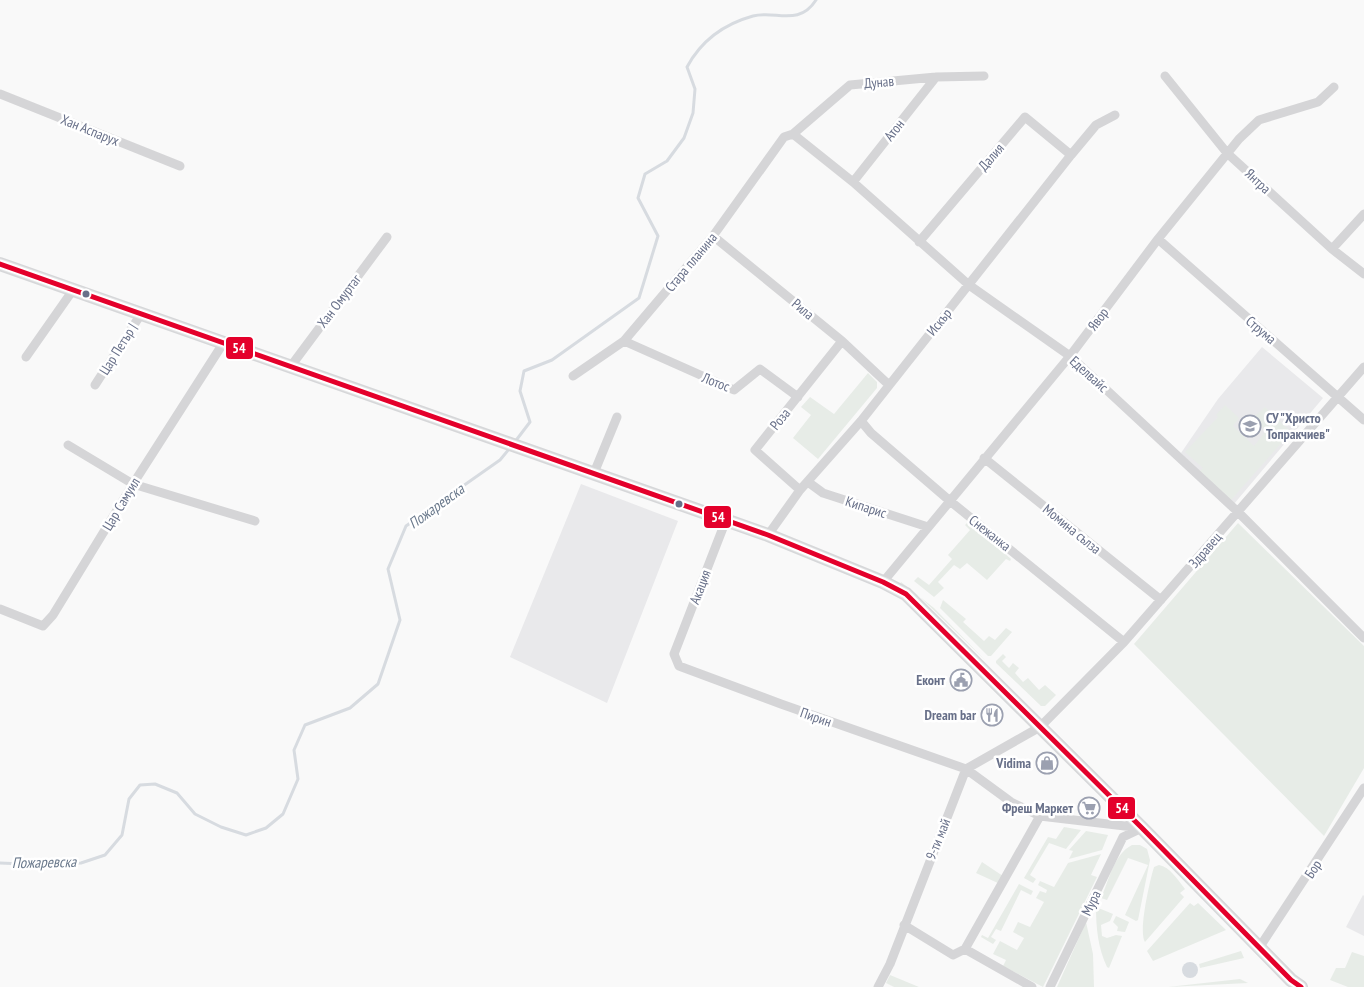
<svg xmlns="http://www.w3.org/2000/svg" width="1364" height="987" font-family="'PT Sans Narrow',sans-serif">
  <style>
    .built { fill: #e9e9eb }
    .green { fill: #e7ece7 }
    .water { fill: #d7dbe0 }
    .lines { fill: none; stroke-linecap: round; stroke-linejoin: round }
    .stream { stroke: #d7dbe0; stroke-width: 3 }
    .secondary-casing { stroke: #d6d7d9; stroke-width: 14 }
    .street { stroke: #d5d5d7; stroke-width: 9 }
    .secondary { stroke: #e5e6e7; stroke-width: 11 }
    .bus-1-casing { stroke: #fff; stroke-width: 9 }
    .bus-1 { stroke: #e4002b; stroke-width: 5 }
    .bus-dot { fill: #687089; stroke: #fff; stroke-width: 2 }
    .labels { text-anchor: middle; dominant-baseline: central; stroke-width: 5; stroke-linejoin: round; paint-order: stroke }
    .street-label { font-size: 14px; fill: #687089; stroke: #fff }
    .poi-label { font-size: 14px; font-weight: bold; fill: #687089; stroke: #fff; text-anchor: end }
    .water-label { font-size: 15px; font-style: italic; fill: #69788b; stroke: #fff }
    .line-badge { stroke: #fff; stroke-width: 2 }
    .badge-label { font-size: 14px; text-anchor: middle; font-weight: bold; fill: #fff }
  </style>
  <rect width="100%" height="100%" fill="#f9f9f9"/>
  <path class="built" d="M1262,347L1323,398L1234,504L1181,453L1218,399Z
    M581,484L678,521L607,703L510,657Z
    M1363,895L1364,896V936L1346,927Z"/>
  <path class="green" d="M868,373L877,382V388L818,459L793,438L811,415L801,407L810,397L834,414Z
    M1225,405L1239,418L1233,426L1254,446L1266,431L1253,418L1265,407L1291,432L1231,500L1200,471L1203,468L1185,452L1218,417L1216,415Z
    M968,522L1011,559L1010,561L1006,559L987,580L967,563L960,569L954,565L938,582L944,588L934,597L914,581L918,577L929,585L952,559L948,555L970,530L965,525Z
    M1238,523L1364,646V768L1324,836L1134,644Z
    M901,582L934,608L986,661L920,597L900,584Z
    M943,600L966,619L963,622L984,641L989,636L995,640L1006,628L1012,632L991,656H988L940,608Z
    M1003,654L1006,657L1002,661L1009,668L1013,663L1019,668L1015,673L1023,682L1028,678L1039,690L1045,685L1056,695L1045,706H1041L996,663V661Z
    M1064,827L1081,830L1066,849L1049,843L1030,875L1036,879L1033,883L1024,878L1048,837L1056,839Z
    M1086,831L1108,835L1102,850L1069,859L1073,851L1069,850Z
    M1132,845H1140L1147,849L1150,860L1138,920L1136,921L1125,915L1148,865L1128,858L1107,900L1101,898C1109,880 1114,854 1132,845Z
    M1101,854L1091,875L1097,877L1043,987L1003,966L1006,960L993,954L1000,941L1017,950L1024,938L1013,932L1018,922L1030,927L1044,902L1036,898L1040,891L1046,893L1047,890L1038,885L1040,881L1054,887L1068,863Z
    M982,862L1003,876L1000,884L976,873Z
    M1159,865C1170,867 1178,880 1185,889L1180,893L1184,897L1145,942C1138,932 1150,880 1154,867Z
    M1019,884L1033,891L1031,895L1021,890L1001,931L996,929L991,937L996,940L993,944L981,937L982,935L988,938Z
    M1190,903L1194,906L1198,903L1226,930L1153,961L1147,951Z
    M1096,907L1113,914L1110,921L1101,925L1102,936L1107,938L1116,935L1122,936L1109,968L1107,967C1098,948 1096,928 1096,907Z
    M1116,916L1129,922L1125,932L1117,931L1118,927L1113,922Z
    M1086,922L1093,954L1094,987H1057Z
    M1241,951L1244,958L1200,968L1199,964Z
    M1352,952L1364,956V987H1348L1330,980L1336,968H1345Z
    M890,975L919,987H894L886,983Z
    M1240,979L1248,983L1168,987Z"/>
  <path class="water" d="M1182 970a8 8 0 1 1 16 0a8 8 0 1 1-16 0Z"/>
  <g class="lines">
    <path class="stream" d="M514,443L530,422L520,391L524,371L552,360L639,298L658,236L638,198L645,174L667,161L684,138L693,113L695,89L687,67C701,41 724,24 753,16C775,10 799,27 816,0
      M0,863L46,865L81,863L105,855L122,835L129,799L140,785L155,784L177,793L195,814L221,827L246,835L266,828L283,814L298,779L294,750L305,725L350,708L378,684L400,620L388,569L406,526L500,460L510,448"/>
    <g class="secondary-casing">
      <path id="secondary" d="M0,264L768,535L883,582L906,594L1142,828L1291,980L1301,987"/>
    </g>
    <path class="street" d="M1165,76L1227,153L1332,249L1364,274
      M0,94L180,166
      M793,134L853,182L969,285L1070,356L1238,512L1364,638
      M793,134L850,85L936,77L984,76
      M853,182L936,77
      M713,236L842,341L889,385
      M1158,239L1364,420
      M919,242L1025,117L1071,155
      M1332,249L1364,214
      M624,341L734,390L760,369L798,397
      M26,357L73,290
      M291,366L387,237
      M573,376L624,341L713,236L784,137L793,134
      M95,385L141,314
      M861,421L871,433L950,501L1124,642
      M68,445L133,484L255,521
      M984,458L1161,600
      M594,473L617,417
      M808,482L823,493L928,527
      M800,490L755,450L842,341
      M726,520L674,654L679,666L781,704L966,769L1011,802L1040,816L1142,828
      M768,535L800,490L861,421L1071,155L1096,125L1115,115
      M883,582L1070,356L1158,239L1239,139L1259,120L1318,102L1334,87
      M0,609L43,626L53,615L133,484L224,342
      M904,925L953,955L965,949
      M1259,948L1364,788
      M878,987L890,964L966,769L1040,727L1124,642L1364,367
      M1032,987L965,949L1040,816
      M1050,987L1123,837L1142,828"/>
    <use href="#secondary" class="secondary"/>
    <g class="bus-1-casing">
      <path id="bus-1" d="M0,264L768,535L883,582L906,594L1142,828L1291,980L1301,987"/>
    </g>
    <use href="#bus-1" class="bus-1"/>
  </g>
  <defs>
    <g id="school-ring" transform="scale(1.125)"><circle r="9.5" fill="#fff" stroke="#9ba0b0" stroke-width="1.5"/><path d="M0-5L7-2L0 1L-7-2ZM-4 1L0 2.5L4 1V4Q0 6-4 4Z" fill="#9ba0b0"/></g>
    <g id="civic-ring" transform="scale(1.125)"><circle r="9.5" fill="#fff" stroke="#9ba0b0" stroke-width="1.5"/><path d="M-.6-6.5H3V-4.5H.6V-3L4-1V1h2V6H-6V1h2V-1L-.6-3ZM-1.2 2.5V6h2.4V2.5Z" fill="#9ba0b0"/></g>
    <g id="restaurant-ring" transform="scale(1.125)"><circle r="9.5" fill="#fff" stroke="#9ba0b0" stroke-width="1.5"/><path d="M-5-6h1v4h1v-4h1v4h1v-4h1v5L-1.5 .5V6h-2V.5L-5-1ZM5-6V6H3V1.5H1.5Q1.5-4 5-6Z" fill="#9ba0b0"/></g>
    <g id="shop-ring" transform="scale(1.125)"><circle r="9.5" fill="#fff" stroke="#9ba0b0" stroke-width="1.5"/><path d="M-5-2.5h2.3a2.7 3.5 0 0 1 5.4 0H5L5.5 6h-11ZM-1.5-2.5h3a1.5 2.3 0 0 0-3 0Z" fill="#9ba0b0"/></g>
    <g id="supermarket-ring" transform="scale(1.125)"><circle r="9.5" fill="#fff" stroke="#9ba0b0" stroke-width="1.5"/><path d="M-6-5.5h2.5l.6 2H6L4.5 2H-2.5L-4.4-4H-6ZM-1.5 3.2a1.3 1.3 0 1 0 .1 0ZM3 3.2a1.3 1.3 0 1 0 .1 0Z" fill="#9ba0b0"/></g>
  </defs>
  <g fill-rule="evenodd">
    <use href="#school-ring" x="1250" y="426"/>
    <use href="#civic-ring" x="961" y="680"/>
    <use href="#restaurant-ring" x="992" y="715"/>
    <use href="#shop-ring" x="1047" y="763"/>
    <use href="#supermarket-ring" x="1089" y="808"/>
  </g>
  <g class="bus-dot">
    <circle cx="86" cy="294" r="4.5"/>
    <circle cx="679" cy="504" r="4.5"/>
  </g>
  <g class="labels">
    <g class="street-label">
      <text transform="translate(879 82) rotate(-5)">Дунав</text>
      <text transform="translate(90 130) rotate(22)">Хан Аспарух</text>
      <text transform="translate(894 130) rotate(-52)">Атон</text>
      <text transform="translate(991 157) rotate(-49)">Далия</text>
      <text transform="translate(1258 181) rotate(43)">Янтра</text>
      <text transform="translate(691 262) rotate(-50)">Стара планина</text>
      <text transform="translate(339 301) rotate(-53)">Хан Омуртаг</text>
      <text transform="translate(803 309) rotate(40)">Рила</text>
      <text transform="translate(1098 319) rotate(-53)">Явор</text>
      <text transform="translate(939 322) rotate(-51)">Искър</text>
      <text transform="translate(1261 330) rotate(41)">Струма</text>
      <text transform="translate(118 349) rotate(-58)">Цар Петър |</text>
      <text transform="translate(1089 374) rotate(42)">Еделвайс</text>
      <text transform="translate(716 382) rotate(21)">Лотос</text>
      <text transform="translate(780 419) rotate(-51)">Роза</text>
      <text transform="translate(121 504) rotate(-59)">Цар Самуил</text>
      <text transform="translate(866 507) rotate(18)">Кипарис</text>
      <text transform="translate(1072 529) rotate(39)">Момина сълза</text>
      <text transform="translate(990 533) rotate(38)">Снежанка</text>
      <text transform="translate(1205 550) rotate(-49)">Здравец</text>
      <text transform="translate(700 587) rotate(-69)">Акация</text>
      <text transform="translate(816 717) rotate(19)">Пирин</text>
      <text transform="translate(938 839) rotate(-68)">9-ти май</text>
      <text transform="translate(1313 869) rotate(-56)">Бор</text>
      <text transform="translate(1091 903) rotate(-64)">Мура</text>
    </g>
    <g class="poi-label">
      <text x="1266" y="418" text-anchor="start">СУ "Христо<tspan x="1266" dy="16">Топракчиев"</tspan></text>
      <text x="945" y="680">Еконт</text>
      <text x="976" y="715">Dream bar</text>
      <text x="1031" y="763">Vidima</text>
      <text x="1073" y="808">Фреш Маркет</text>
    </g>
    <g class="water-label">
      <text transform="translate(436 506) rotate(-36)">Пожаревска</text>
      <text transform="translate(44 862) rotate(-1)">Пожаревска</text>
    </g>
  </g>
  <g class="line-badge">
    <rect x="225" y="336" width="29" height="24" rx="5" fill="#e4002b"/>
    <rect x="703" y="505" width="29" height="24" rx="5" fill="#e4002b"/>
    <rect x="1107" y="796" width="29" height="24" rx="5" fill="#e4002b"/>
  </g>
  <g class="badge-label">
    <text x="239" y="353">54</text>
    <text x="718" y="522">54</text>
    <text x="1122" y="813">54</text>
  </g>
</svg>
